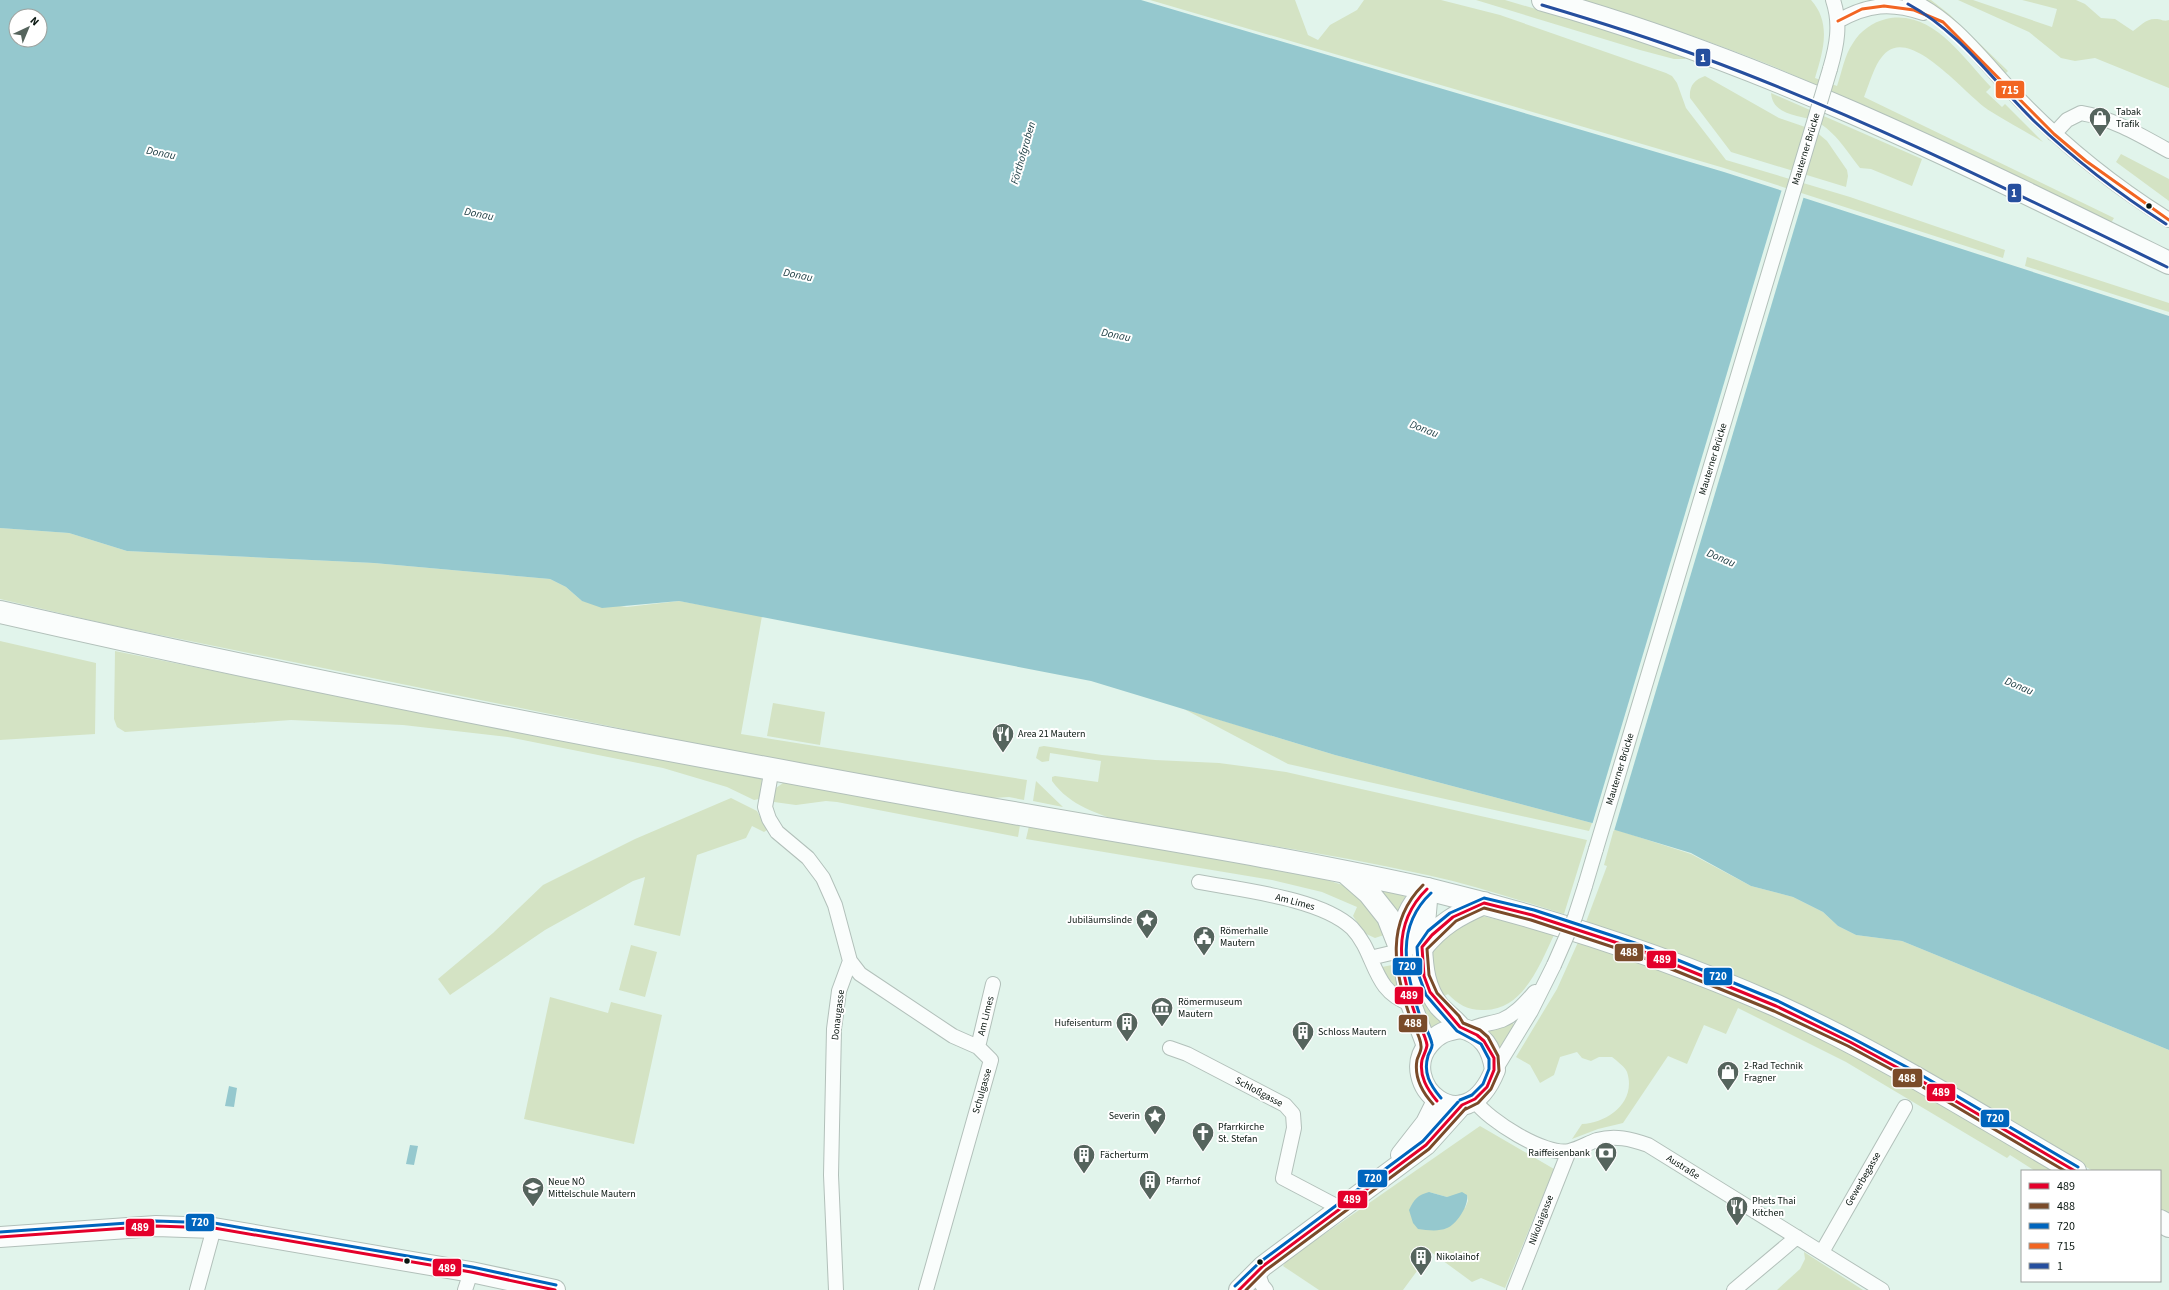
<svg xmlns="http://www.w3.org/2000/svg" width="2169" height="1290" font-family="'Source Sans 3',sans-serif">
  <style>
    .green { fill: #d4e3c4; fill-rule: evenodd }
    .water { fill: #95c8ce; fill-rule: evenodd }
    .pier { fill: #e1f4eb }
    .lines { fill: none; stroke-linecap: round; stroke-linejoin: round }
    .street-casing { stroke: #b2c0ba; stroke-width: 16 }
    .secondary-casing { stroke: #b2c0ba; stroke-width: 22 }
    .primary-casing { stroke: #b2c0ba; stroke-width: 24 }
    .highway-casing { stroke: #b2c0ba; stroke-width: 24 }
    .street { stroke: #fafdfc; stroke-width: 14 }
    .secondary { stroke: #fafdfc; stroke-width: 20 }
    .primary { stroke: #fafdfc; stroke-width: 22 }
    .highway { stroke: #fafdfc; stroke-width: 22 }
    .street-bridge-casing { stroke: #b2c0ba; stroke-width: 16; stroke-linecap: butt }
    .street-bridge { stroke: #fafdfc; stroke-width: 14 }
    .bus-1-casing { stroke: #fff; stroke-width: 6 }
    .bus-2-casing { stroke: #fff; stroke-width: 6 }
    .bus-3-casing { stroke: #fff; stroke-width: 6 }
    .bus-4-casing { stroke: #fff; stroke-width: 6 }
    .bus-5-casing { stroke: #fff; stroke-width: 6 }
    .bus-1 { stroke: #e4002b; stroke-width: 3 }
    .bus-2 { stroke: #7a4b2a; stroke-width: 3 }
    .bus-3 { stroke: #0065bd; stroke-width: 3 }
    .bus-4 { stroke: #f26522; stroke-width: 3 }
    .bus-5 { stroke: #264f9e; stroke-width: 3 }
    .bus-dot { fill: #091610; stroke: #fff; stroke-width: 1.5 }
    .labels { text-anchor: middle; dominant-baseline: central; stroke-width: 4; stroke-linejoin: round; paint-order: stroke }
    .poi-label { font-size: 10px; fill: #091610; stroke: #fff; text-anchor: start }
    .street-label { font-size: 10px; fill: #091610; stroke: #fff }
    .water-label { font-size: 11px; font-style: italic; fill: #19393f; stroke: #fff }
    .line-badge { stroke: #fff; stroke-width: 1.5 }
    .badge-label { font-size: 11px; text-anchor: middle; font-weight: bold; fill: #fff }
  </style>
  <rect width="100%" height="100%" fill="#e1f4eb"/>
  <path class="green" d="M1150,0H1295L1308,35L1318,40L1330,25L1357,10L1364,0H1441L1500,15L1666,73L1672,76L1677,83L1686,108L1726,160L1850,197L2005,250L2003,258L1724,168Z
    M1476,0H1505L1627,36L1686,57L1685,59H1674L1640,50Z
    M1582,0H1811C1832,23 1823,52 1815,78L1837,86C1842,72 1844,56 1853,43C1860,31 1873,22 1886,19C1932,8 1964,59 1991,87L1986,92L2002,107L2005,104L2043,142C2026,132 2008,122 1990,111C1968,98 1916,31 1888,51C1875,60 1870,83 1864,97L2114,218L2111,223C1996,169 1882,111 1765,63C1705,39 1643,19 1582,0Z
    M1922,0H1931L1949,14L2008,71L2004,75Z
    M1958,0H1973L2052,27L2057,9L2022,0H2076L2085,4L2101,18L2115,19L2133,31C2140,26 2147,18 2156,19C2162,19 2163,22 2169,20V88L2095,58L2075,61L2061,58L2029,32Z
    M1705,76L1779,118L1814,130L1827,141L1847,170L1848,176L1846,187L1731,152L1690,98C1689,86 1694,80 1705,76Z
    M1771,93L1922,159L1912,186L1871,169L1860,168C1848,153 1835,131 1817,122C1801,114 1773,117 1771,93Z
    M2121,154L2169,179V201L2116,162Z
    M2027,257L2169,303V312L2025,266Z
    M0,528L69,533L127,551L374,563L550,579L566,587L582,601L627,607L679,601L762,616L741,734L1027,780L1024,800L1009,797L993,798L737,752L111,625L0,599Z
    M0,641L96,663L95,734L0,740Z
    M115,651L401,709L758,776L762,780L759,799L754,800L727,787L663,768L508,737L403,725L291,720L125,732L117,727L114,719Z
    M773,703L825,712L820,745L767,736Z
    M1184,709L1335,755L1592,823L1589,831L1288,764Z
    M1044,746L1102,755L1155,760L1219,763L1286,772L1587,840L1564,914C1519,900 1473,885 1427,875C1328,853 1227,838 1126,823C1098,814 1070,806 1052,781V777L1055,776L1098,782L1101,761L1050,753L1049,761L1042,762L1036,758L1039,747Z
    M1036,781L1063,807L1033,801Z
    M783,783H804L1020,825L1018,837L837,802L826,801L796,805L774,802L772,799L773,790Z
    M731,798L757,811L767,830L764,832L752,826L746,838L697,855L680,936L634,925L645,877L633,881L545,930L450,995L438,979L493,933L543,885L635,839Z
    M1029,826L1308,874L1349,887L1375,907L1384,935L1375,938L1364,933L1353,916L1357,907L1322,892L1272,880L1026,839Z
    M1614,829L1691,854L1751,886L1793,897L1823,912L1838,926L1856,935L1902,941L2169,1050V1215L2160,1210V1171H2093L1918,1068L1643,941L1586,922L1607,866L1604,865Z
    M1379,890L1405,896L1401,918Z
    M1482,916L1555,933C1540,963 1525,1009 1485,1010C1470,1011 1458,1005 1448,994L1441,998L1435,988L1429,951L1468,918Z
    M1579,940L1633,958L1773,1014L1909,1085L2056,1171H2035L2010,1155L2007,1158L1846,1062L1738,1008L1726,1034L1704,1025L1687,1064L1668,1056L1623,1123L1598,1129L1572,1139L1582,1124C1607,1123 1637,1102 1627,1072C1625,1067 1617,1061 1612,1057H1599L1591,1061L1582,1058L1577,1052L1560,1057L1554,1075L1540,1083L1530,1065L1516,1057L1557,989Z
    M631,945L657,952L645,997L619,990Z
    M1397,964L1401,994L1388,980L1382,967Z
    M1415,985L1427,1003L1450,1021L1431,1029L1424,1023Z
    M550,997L608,1013L611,1002L662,1015L634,1144L524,1119Z
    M1512,1021L1514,1025L1499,1049L1486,1030Z
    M1480,1126L1554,1169L1505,1288L1481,1278L1472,1282L1431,1252L1403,1290H1319L1283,1266L1287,1260ZM1429,1192L1447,1197L1467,1195L1468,1201L1465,1208Z
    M1804,1252L1863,1290H1777L1800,1269L1805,1259Z"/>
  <path class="water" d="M0,0H1141L1724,172L2169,316V1050L1902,941L1856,935L1838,926L1823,912L1793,897L1751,886L1691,853L1592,823L1335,755L1091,681L679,601L602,608L582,601L566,587L550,579L374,563L127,551L69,533L0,528ZM16,16H40V40H16Z
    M229,1086L237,1088L234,1107L225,1106Z
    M410,1145L418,1146L414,1165L406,1164Z
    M1429,1192L1447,1197L1462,1192L1467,1195C1469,1205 1457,1224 1447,1228C1438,1232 1427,1230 1418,1229L1413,1223L1409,1210C1414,1199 1418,1195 1429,1192Z"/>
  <path class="pier" d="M1782,189L1804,196L1614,831L1592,825Z"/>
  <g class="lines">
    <g class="street-casing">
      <path id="street" d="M1910,0C1956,20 1988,68 2022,102C2066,147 2116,187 2169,220
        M1838,21C1868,4 1891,2 1923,13
        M1830,69C1837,45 1841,24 1833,0
        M2054,134L2067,120L2081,113C2112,118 2142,136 2169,151
        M772,768L765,807L769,819L777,832L808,858L823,878L835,905L850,961L839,991L834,1029L831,1175L836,1290
        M1199,882C1240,890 1321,898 1352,928C1377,954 1371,991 1411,1004
        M1585,886L1596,849
        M1370,958L1408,949
        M850,961L860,974L953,1036L978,1047L991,1060L926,1290
        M1469,1030C1480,1024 1490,1024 1502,1020C1516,1014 1525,1003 1535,992
        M978,1047L993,984
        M1170,1048L1187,1054L1285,1105L1293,1114L1294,1128L1283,1178L1340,1208
        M1495,1070L1531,1011L1554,965
        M1475,1101C1488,1120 1545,1156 1569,1151C1579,1149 1588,1143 1597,1140C1615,1135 1631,1139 1648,1145L1882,1290
        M1822,1252L1905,1107
        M1257,1271L1262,1285L1266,1290
        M197,1290L214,1228
        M465,1290L471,1272
        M1514,1290L1569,1151
        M1734,1290L1797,1237"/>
    </g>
    <g class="secondary-casing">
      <path id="secondary" d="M1422,947C1423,969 1425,988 1439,1006C1446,1014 1455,1019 1461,1028
        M1401,950L1411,1004L1427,1046
        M1461,1028C1483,1034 1492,1048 1495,1070C1464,1147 1396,1082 1429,1044C1438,1033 1447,1030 1461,1028Z
        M1401,1155L1426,1123L1437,1101
        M0,1237L156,1226L214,1228L471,1272L555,1290
        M1239,1290L1263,1266L1426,1145L1462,1105"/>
    </g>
    <g class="primary-casing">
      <path id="primary" d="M1543,0C1762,61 1966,163 2169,263
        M0,612C306,682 615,741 924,797C1091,828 1260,852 1427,889
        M1345,872L1369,893L1388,917L1401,950
        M1422,947L1427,889
        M1401,950C1406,920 1406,911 1427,889"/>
    </g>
    <g class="highway-casing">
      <path id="highway" d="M1427,889C1546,918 1662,955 1775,1005C1879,1052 1977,1114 2075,1171
        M1422,947C1441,924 1457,915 1484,903
        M2160,1221L2169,1226"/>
    </g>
    <use href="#street" class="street"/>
    <use href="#secondary" class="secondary"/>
    <use href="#primary" class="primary"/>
    <use href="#highway" class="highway"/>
    <g class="street-bridge-casing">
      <path id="street-bridge" d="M1596,849L1830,69
        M1554,965L1575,917L1585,886"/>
    </g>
    <use href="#street-bridge" class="street-bridge"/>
    <g class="bus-1-casing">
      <path id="bus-1" d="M1427,889C1390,925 1400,970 1415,1014C1418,1023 1426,1036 1427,1045C1427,1049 1423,1056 1422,1060C1419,1076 1427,1089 1437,1101
        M1462,1105L1475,1099L1487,1087L1494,1070V1058L1484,1041L1477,1035L1460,1027L1430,992L1424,976L1422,947L1432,935L1453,917L1484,903L1532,915L1639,950L1776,1006L1850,1042L1913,1076L2075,1171
        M0,1237L156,1226L214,1228L471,1272L555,1290
        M1239,1290L1263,1266L1426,1145L1462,1105"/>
    </g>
    <g class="bus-2-casing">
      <path id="bus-2" d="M1423,885C1385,923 1394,970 1410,1017C1413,1025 1421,1037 1421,1046C1422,1050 1418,1056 1417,1060C1414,1077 1422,1092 1433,1104
        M1464,1110L1478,1103L1491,1089L1499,1071L1498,1056L1488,1037L1480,1030L1463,1023L1459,1016L1437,993L1429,975L1427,949L1456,921L1484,908L1531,920L1637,955L1774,1011L1848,1046L1911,1080L2065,1171
        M1246,1290L1266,1270L1429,1149L1466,1108"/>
    </g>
    <g class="bus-3-casing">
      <path id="bus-3" d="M1431,893C1395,927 1405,970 1419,1013C1423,1023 1430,1034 1432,1044C1433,1048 1429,1052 1428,1056C1423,1073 1430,1085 1441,1098
        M1460,1100L1472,1095L1483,1084L1489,1069V1059L1481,1044L1457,1031L1426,995L1419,976L1417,947L1428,931L1450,913L1484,898L1534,910L1641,945L1778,1001L1852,1038L1916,1072L2078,1167
        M0,1232L156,1221L214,1223L472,1267L556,1285
        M1235,1286L1260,1262L1423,1141L1458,1102"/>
    </g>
    <g class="bus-4-casing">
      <path id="bus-4" d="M1838,21L1862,9L1884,6L1914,10L1943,22L2054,134L2086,161L2169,220"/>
    </g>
    <g class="bus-5-casing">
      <path id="bus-5" d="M1908,4C1960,32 1993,81 2034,121C2075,160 2119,194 2166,224
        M1542,5C1596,21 1650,38 1704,58C1863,117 2015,193 2167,267"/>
    </g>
    <use href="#bus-1" class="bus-1"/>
    <use href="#bus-2" class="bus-2"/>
    <use href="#bus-3" class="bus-3"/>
    <use href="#bus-4" class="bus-4"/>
    <use href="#bus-5" class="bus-5"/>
  </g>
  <defs>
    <g id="shop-pin" transform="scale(1.15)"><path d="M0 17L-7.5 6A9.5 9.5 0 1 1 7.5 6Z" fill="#55645d" stroke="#fff"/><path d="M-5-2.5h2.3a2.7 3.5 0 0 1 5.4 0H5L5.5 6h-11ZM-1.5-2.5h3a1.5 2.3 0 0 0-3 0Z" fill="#fff"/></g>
    <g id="restaurant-pin" transform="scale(1.15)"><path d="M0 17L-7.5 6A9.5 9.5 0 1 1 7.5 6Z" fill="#55645d" stroke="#fff"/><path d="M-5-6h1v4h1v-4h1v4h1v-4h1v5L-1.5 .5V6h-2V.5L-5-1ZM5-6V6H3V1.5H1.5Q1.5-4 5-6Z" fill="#fff"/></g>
    <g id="sight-pin" transform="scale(1.15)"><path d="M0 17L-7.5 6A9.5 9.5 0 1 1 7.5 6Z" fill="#55645d" stroke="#fff"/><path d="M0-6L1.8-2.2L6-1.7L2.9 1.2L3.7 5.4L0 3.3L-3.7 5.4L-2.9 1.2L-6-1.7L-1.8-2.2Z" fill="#fff"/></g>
    <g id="civic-pin" transform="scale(1.15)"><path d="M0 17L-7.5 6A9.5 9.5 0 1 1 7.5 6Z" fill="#55645d" stroke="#fff"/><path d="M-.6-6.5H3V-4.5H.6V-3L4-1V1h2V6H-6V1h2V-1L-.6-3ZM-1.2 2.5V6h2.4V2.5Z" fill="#fff"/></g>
    <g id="museum-pin" transform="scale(1.15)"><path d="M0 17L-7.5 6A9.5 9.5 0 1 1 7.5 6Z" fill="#55645d" stroke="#fff"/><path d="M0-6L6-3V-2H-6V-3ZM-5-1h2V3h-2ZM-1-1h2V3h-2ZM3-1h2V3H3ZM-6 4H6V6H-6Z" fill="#fff"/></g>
    <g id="building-pin" transform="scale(1.15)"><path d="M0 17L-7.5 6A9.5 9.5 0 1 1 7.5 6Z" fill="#55645d" stroke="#fff"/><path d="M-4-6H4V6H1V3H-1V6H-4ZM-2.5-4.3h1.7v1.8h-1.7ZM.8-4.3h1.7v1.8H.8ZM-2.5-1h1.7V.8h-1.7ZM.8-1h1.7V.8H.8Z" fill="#fff"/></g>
    <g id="church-pin" transform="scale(1.15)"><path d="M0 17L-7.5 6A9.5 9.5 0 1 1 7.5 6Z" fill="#55645d" stroke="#fff"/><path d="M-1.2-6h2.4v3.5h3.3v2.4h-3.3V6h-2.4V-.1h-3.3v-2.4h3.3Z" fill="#fff"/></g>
    <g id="bank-pin" transform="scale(1.15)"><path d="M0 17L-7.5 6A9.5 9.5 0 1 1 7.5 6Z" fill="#55645d" stroke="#fff"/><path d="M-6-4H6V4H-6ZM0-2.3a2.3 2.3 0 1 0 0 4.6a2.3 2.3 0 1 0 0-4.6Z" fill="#fff"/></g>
    <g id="school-pin" transform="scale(1.15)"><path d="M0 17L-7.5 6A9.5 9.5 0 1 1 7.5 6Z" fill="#55645d" stroke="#fff"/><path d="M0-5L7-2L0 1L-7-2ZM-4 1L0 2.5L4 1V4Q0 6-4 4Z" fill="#fff"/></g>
  </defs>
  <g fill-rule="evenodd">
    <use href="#shop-pin" x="2100" y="118"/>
    <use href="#restaurant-pin" x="1003" y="734"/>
    <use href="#sight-pin" x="1147" y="920"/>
    <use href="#civic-pin" x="1204" y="937"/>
    <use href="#museum-pin" x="1162" y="1008"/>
    <use href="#building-pin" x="1127" y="1023"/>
    <use href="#building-pin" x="1303" y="1032"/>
    <use href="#shop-pin" x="1728" y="1072"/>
    <use href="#sight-pin" x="1155" y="1116"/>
    <use href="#church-pin" x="1203" y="1133"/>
    <use href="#bank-pin" x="1606" y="1153"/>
    <use href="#building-pin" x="1084" y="1155"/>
    <use href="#building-pin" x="1150" y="1181"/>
    <use href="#school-pin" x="533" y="1188"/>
    <use href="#restaurant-pin" x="1737" y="1207"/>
    <use href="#building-pin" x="1421" y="1257"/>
  </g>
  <g class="bus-dot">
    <circle cx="2149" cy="206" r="3.5"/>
    <circle cx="407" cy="1261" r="3.5"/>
    <circle cx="1260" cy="1262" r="3.5"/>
  </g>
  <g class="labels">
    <g class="poi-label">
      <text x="2116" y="112">Tabak<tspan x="2116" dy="12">Trafik</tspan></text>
      <text x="1018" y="734">Area 21 Mautern</text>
      <text x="1132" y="920" text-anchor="end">Jubiläumslinde</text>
      <text x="1220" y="931">Römerhalle<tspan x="1220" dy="12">Mautern</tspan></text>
      <text x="1178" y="1002">Römermuseum<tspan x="1178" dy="12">Mautern</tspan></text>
      <text x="1112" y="1023" text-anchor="end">Hufeisenturm</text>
      <text x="1318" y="1032">Schloss Mautern</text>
      <text x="1744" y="1066">2-Rad Technik<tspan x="1744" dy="12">Fragner</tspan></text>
      <text x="1140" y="1116" text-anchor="end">Severin</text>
      <text x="1218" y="1127">Pfarrkirche<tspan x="1218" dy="12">St. Stefan</tspan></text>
      <text x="1590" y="1153" text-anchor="end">Raiffeisenbank</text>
      <text x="1100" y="1155">Fächerturm</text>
      <text x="1166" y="1181">Pfarrhof</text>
      <text x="548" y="1182">Neue NÖ<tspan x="548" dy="12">Mittelschule Mautern</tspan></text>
      <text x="1752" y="1201">Phets Thai<tspan x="1752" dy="12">Kitchen</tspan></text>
      <text x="1436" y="1257">Nikolaihof</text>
    </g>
    <g class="street-label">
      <text transform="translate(1806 149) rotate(-73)">Mauterner Brücke</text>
      <text transform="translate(1713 459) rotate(-73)">Mauterner Brücke</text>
      <text transform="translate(1620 769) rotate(-73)">Mauterner Brücke</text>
      <text transform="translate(1295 902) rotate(15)">Am Limes</text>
      <text transform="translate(838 1015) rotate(-83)">Donaugasse</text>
      <text transform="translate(986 1016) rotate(-76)">Am Limes</text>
      <text transform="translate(982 1091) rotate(-74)">Schulgasse</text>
      <text transform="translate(1259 1092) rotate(28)">Schloßgasse</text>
      <text transform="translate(1683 1167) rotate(32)">Austraße</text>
      <text transform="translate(1863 1179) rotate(-60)">Gewerbegasse</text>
      <text transform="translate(1541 1220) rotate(-69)">Nikolaigasse</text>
    </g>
    <g class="water-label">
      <text transform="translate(161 153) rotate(11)">Donau</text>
      <text transform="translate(1023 153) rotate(-74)">Förthofgraben</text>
      <text transform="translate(479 214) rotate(11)">Donau</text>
      <text transform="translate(798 275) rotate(11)">Donau</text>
      <text transform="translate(1116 335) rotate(11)">Donau</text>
      <text transform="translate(1424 429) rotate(21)">Donau</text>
      <text transform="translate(1721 558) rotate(23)">Donau</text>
      <text transform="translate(2019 686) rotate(23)">Donau</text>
    </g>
  </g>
  <g class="line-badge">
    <rect x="1695" y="48" width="16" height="19" rx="4" fill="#264f9e"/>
    <rect x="1995" y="80" width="30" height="19" rx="4" fill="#f26522"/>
    <rect x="2007" y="183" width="15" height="20" rx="4" fill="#264f9e"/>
    <rect x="1614" y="943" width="30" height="19" rx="4" fill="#7a4b2a"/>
    <rect x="1646" y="950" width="31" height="19" rx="4" fill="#e4002b"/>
    <rect x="1392" y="957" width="31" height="19" rx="4" fill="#0065bd"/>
    <rect x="1703" y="967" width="30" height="19" rx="4" fill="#0065bd"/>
    <rect x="1394" y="986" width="30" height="19" rx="4" fill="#e4002b"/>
    <rect x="1398" y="1014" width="30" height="19" rx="4" fill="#7a4b2a"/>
    <rect x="1892" y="1068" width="31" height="20" rx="4" fill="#7a4b2a"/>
    <rect x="1926" y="1083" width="30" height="19" rx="4" fill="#e4002b"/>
    <rect x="1980" y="1109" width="30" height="19" rx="4" fill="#0065bd"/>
    <rect x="1357" y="1169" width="31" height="19" rx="4" fill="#0065bd"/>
    <rect x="1337" y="1190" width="31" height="19" rx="4" fill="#e4002b"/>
    <rect x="185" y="1213" width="30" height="19" rx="4" fill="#0065bd"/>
    <rect x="125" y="1218" width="30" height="19" rx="4" fill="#e4002b"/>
    <rect x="432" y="1258" width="30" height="19" rx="4" fill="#e4002b"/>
  </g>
  <g class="badge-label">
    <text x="1703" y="62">1</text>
    <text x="2010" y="94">715</text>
    <text x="2014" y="197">1</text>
    <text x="1629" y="956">488</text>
    <text x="1662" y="963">489</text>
    <text x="1407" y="970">720</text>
    <text x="1718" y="980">720</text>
    <text x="1409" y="999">489</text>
    <text x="1413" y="1027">488</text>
    <text x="1907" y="1082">488</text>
    <text x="1941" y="1096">489</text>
    <text x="1995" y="1122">720</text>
    <text x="1373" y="1182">720</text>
    <text x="1352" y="1203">489</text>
    <text x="200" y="1226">720</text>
    <text x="140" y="1231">489</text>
    <text x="447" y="1272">489</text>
  </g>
  <rect x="2021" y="1170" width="140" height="112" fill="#ffffff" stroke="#9da29f"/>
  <rect x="2029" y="1183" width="20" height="6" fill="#e4002b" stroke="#9da29f"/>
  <text x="2057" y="1190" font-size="12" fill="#091610">489</text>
  <rect x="2029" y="1203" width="20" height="6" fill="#7a4b2a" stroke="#9da29f"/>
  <text x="2057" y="1210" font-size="12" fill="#091610">488</text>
  <rect x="2029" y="1223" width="20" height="6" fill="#0065bd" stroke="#9da29f"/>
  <text x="2057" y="1230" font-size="12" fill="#091610">720</text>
  <rect x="2029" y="1243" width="20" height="6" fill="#f26522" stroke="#9da29f"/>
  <text x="2057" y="1250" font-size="12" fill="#091610">715</text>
  <rect x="2029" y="1263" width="20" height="6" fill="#264f9e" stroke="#9da29f"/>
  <text x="2057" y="1270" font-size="12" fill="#091610">1</text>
  <g transform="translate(28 28) rotate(44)"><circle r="19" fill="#ffffff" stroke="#9da29f"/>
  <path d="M0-3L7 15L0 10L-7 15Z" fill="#55645d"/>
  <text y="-6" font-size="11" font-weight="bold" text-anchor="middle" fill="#091610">N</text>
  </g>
</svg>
